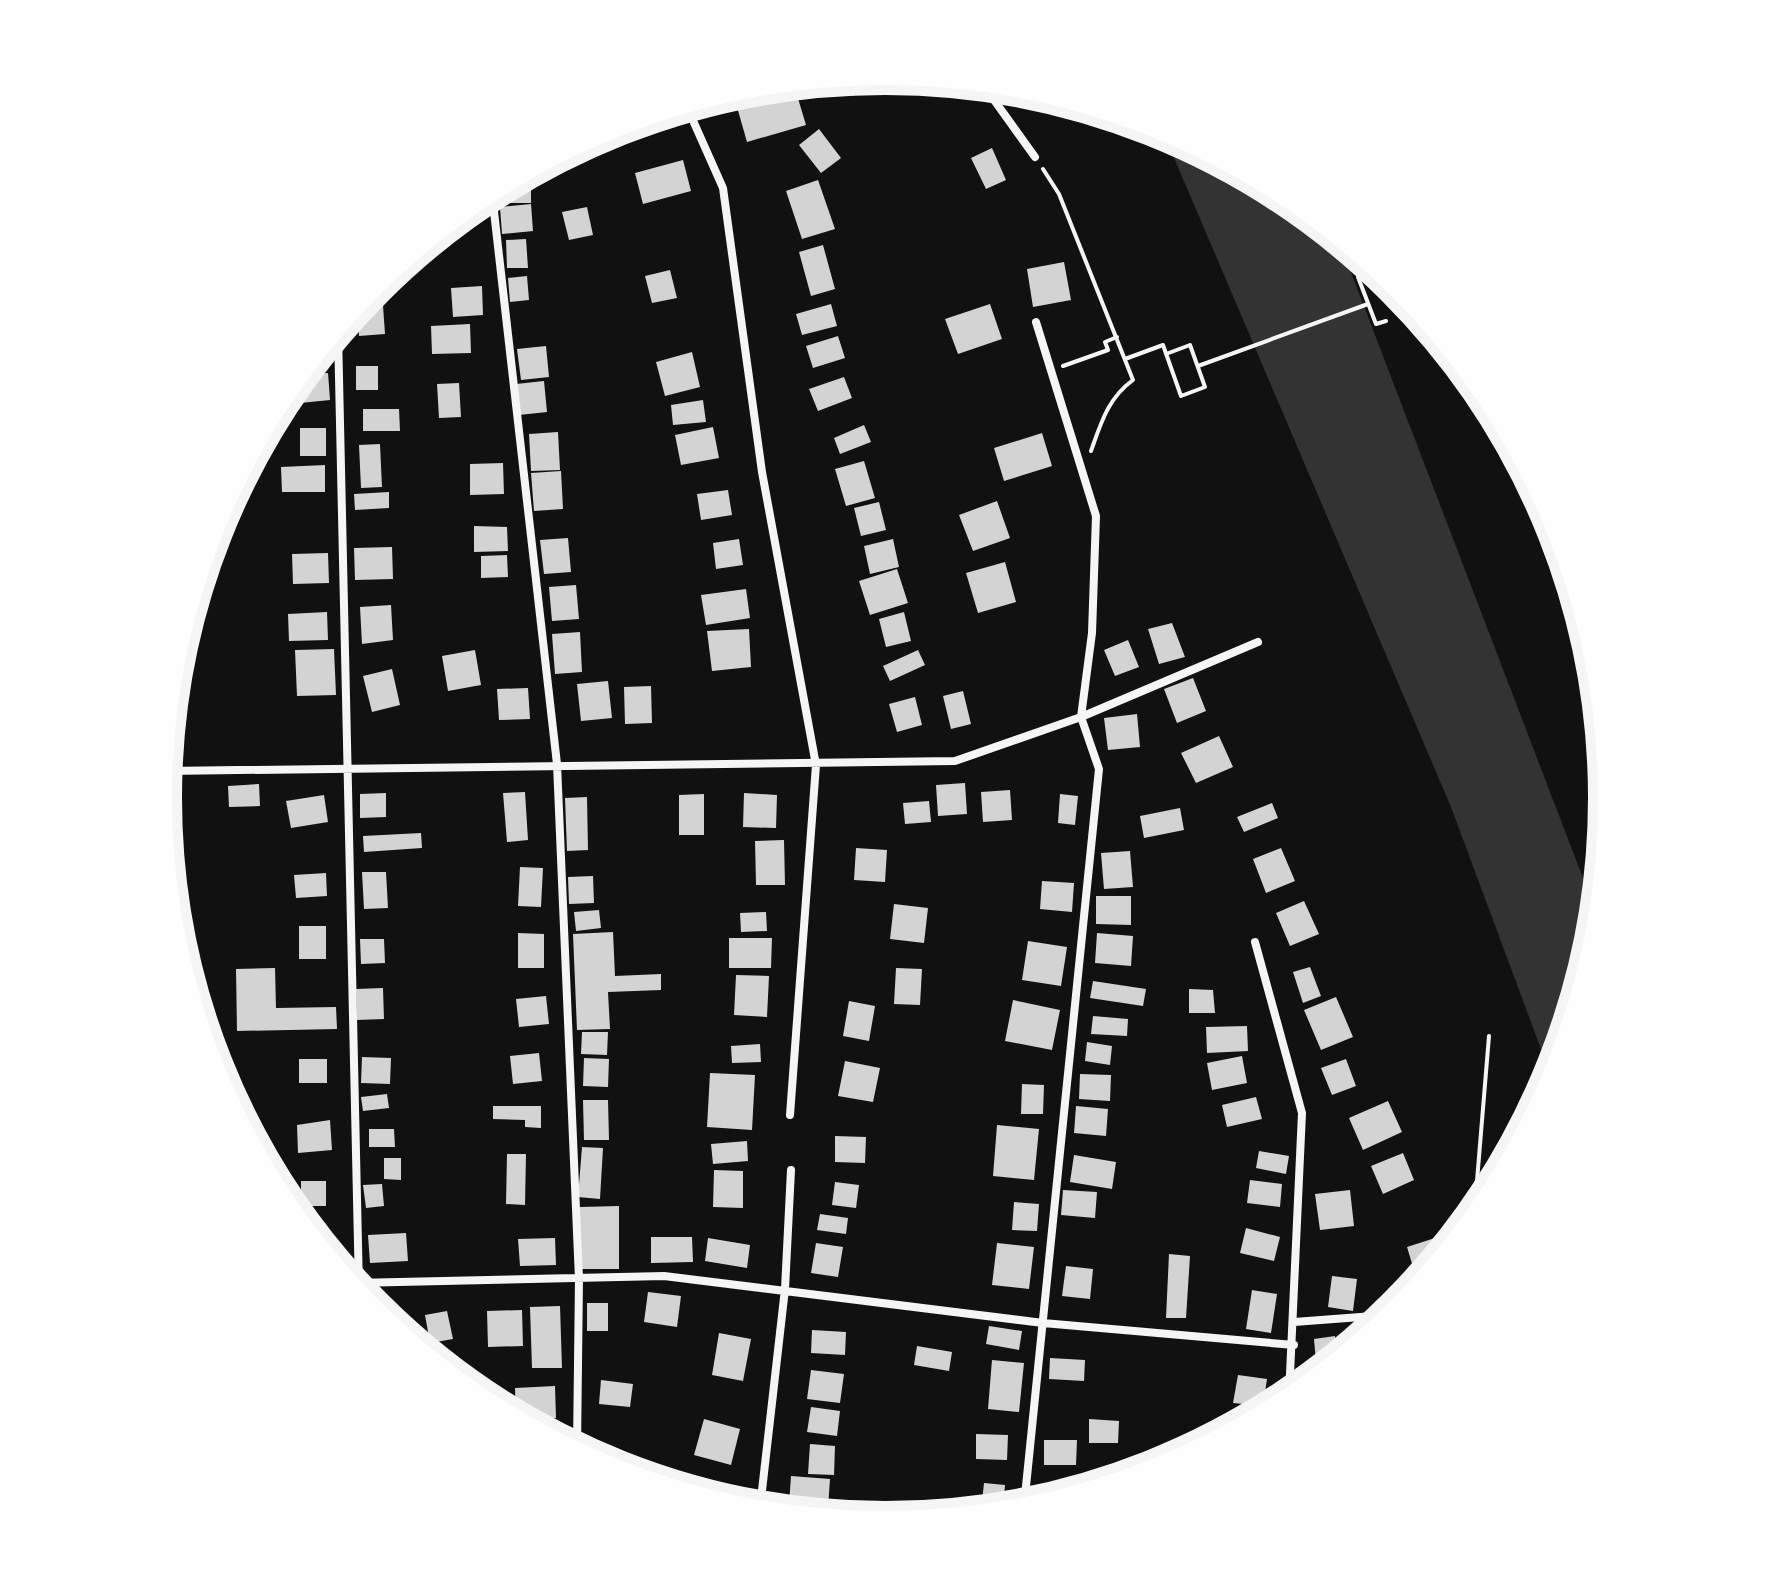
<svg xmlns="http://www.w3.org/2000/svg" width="1770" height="1596" font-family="'Source Sans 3',sans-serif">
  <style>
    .water { fill: #333 }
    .building { fill: #d3d3d3 }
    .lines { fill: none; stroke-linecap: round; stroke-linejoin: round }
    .path { stroke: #f5f5f5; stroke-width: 4 }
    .service { stroke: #f5f5f5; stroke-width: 4 }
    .minor { stroke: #f5f5f5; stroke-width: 8 }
    .rim { fill: none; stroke: #f5f5f5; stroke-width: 10 }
  </style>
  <rect width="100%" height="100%" fill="#111"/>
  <path class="water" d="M1163,132L1286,198L1339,241L1596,912L1593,939L1551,1076L1451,807Z"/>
  <path class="building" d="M889,76L853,96L844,80L885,76Z
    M794,85L806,125L747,142L733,93Z
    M819,129L841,158L821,173L799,145Z
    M608,132L609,148L585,149V144Z
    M992,148L1006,180L986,189L971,158Z
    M683,160L691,191L643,204L635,173Z
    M531,174V203H499V190Z
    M818,180L835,229L802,239L786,191Z
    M531,204L533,231L502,234L500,207Z
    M587,207L593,235L569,240L562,212Z
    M526,239L528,268H507L506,240Z
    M823,245L835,289L811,296L799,252Z
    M1064,262L1071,300L1033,307L1027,269Z
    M670,270L677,298L652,303L645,276Z
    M527,276L529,300L510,302L508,278Z
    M482,286L483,315L453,317L451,288Z
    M382,291L385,334L359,336L357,309L371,292Z
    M831,304L837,326L802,335L796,314Z
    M990,304L1002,339L958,354L945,319Z
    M470,324L471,353L432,354L431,326Z
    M838,336L845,358L813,368L806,346Z
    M546,346L549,377L521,380L517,349Z
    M692,352L700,387L665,396L656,362Z
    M356,366H378V390H356Z
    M328,373L330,400L300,403L298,381L303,375Z
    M844,377L852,398L818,411L809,389Z
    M544,381L547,412L519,415L516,384Z
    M459,383L461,417L439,418L437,384Z
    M703,400L706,422L673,425L671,405Z
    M363,409H399L400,431H363Z
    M864,425L871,442L840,454L834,438Z
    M713,427L719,458L681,465L675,435Z
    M300,428H326V456H300Z
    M558,432L560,470L531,471L529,434Z
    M1042,433L1052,466L1004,481L994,448Z
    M380,444L382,487L361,488L359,445Z
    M864,461L875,498L846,506L835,469Z
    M503,463L504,494L470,495V464Z
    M325,465V492H282L281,467Z
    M561,471L563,509L534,511L531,473Z
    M728,490L732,515L701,520L697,494Z
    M389,492V508L355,510L354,494Z
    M997,501L1010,538L973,551L959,515Z
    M879,502L886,530L861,536L854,508Z
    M474,526L507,527L508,551L474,552Z
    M568,538L571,572L544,574L540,540Z
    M739,539L743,565L716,569L713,543Z
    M893,539L899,567L870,574L864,546Z
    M392,547L393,579L355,580L354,548Z
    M328,553L329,583L293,584L292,554Z
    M507,555L508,577L481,578V556Z
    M1005,562L1016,602L978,613L966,573Z
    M897,569L908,603L870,615L859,581Z
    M576,585L579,619L552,621L549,587Z
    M746,589L750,618L706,625L701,595Z
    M391,605L393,640L362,644L360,607Z
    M327,612L328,640L289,641L288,614Z
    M904,612L911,641L886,647L879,619Z
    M1172,623L1185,657L1159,664L1148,629Z
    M749,629L751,667L712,671L707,631Z
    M580,632L582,672L555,674L552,634Z
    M1128,640L1139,667L1115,676L1104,650Z
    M334,649L336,695L297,696L295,650Z
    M475,650L481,685L448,691L442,656Z
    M918,650L925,665L890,681L883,666Z
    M392,669L400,705L372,712L363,676Z
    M1193,678L1206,711L1177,723L1164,689Z
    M608,681L612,718L581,721L577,684Z
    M651,686L652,723L625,724L624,687Z
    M528,688L530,719L499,720L497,689Z
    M963,691L971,724L951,729L943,696Z
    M915,697L922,725L897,732L889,704Z
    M1137,714L1140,747L1108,750L1104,718Z
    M1219,736L1233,767L1196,783L1181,753Z
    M965,783L967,814L938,816L936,785Z
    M259,784L260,806L229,807L228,786Z
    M1010,790L1012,820L983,822L981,792Z
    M525,792L528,840L507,842L503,793Z
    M386,793V817L360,818V794Z
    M744,793L777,795L776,828L743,827Z
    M704,794V835H679V795Z
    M1060,794L1078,796L1075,825L1058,823Z
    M324,795L328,822L291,828L286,801Z
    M587,797L588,850L567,851L565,798Z
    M929,801L931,822L905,824L903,803Z
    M1272,803L1278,818L1244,832L1237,817Z
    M1180,808L1184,830L1144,838L1140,816Z
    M421,833L422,848L364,852L363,836Z
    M784,840L785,885H756L755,841Z
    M856,848L887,850L885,882L854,880Z
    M1281,848L1295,881L1266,893L1253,859Z
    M1130,851L1133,887L1104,889L1101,853Z
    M520,867L543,868L541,907L518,906Z
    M362,872H386L388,908L364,909Z
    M326,873L327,896L296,898L294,875Z
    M593,876L594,903L569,904L568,877Z
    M1042,881L1074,883L1072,912L1040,909Z
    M1096,896H1131V925L1096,924Z
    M1304,901L1319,934L1290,946L1276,913Z
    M894,904L928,908L924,943L890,939Z
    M599,910L601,928L576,931L574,912Z
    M766,912L767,931L741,932L740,913Z
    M299,926H326V959H299Z
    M613,932L615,976L661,974V990L608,992L610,1029L577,1030L573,934Z
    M518,933L544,934V968H518Z
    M1097,933L1133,936L1131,966L1095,963Z
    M729,938H772L771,968H729Z
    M360,939H384L385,963L361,964Z
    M1028,941L1067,947L1061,986L1022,980Z
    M1310,967L1321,996L1303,1003L1293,972Z
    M275,968L276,1008L336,1007L337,1029L237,1031L236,969Z
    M896,968L922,969L920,1005L894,1004Z
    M736,975L769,976L767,1017L734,1015Z
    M1093,981L1146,989L1143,1006L1090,998Z
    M383,988L384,1019L357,1020L356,989Z
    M1189,989L1213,990L1215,1013H1189Z
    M546,996L549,1024L519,1027L516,999Z
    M1336,997L1353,1037L1321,1050L1304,1010Z
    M1013,1000L1060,1010L1052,1050L1005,1041Z
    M849,1001L875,1006L869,1041L843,1036Z
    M1093,1016L1128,1019L1127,1036L1091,1034Z
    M1247,1026L1248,1051L1207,1053L1206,1027Z
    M582,1032H608L607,1055L581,1054Z
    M1087,1042L1112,1046L1110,1065L1085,1061Z
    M760,1044L761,1062L732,1063L731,1046Z
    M539,1053L542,1081L513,1084L510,1056Z
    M1242,1056L1247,1083L1212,1090L1207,1063Z
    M362,1057L391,1058L390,1084L361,1083Z
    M584,1058L609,1059L608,1087L583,1086Z
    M299,1059H327V1083H299Z
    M1346,1059L1356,1086L1332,1095L1321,1068Z
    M845,1061L880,1068L873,1102L838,1096Z
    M710,1073L755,1075L752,1130L707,1127Z
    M1080,1074L1111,1075L1110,1101L1079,1099Z
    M1022,1084L1044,1085L1043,1114H1021Z
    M387,1094L389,1108L363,1111L361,1097Z
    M1256,1097L1262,1119L1227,1127L1222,1105Z
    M583,1100H608L609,1140H584Z
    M1388,1101L1402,1132L1363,1150L1349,1118Z
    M493,1106H541V1128L525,1127V1120L493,1119Z
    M1076,1106L1108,1109L1106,1136L1074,1133Z
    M330,1120L332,1150L298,1153L297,1125Z
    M997,1125L1039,1129L1034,1180L993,1176Z
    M369,1129H394L395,1147H369Z
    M835,1136L866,1137L865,1163L835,1162Z
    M747,1141L748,1161L713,1164L711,1144Z
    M582,1147L603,1148L600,1199L578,1197Z
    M1259,1151L1289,1156L1286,1174L1256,1168Z
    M1403,1153L1414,1180L1383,1194L1371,1166Z
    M507,1154H526L525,1205L506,1204Z
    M1074,1155L1116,1162L1112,1189L1070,1182Z
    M384,1158H401V1180L384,1179Z
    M714,1170L743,1171V1208L713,1207Z
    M1250,1180L1282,1184L1280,1207L1247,1203Z
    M301,1181H326V1206H301Z
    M835,1182L859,1185L856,1208L832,1205Z
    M382,1184L384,1206L366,1208L363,1185Z
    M1063,1190L1097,1192L1095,1218L1061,1215Z
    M1350,1190L1354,1226L1320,1230L1315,1194Z
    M1014,1202L1039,1204L1037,1231L1012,1230Z
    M619,1206V1269H580V1207Z
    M820,1214L848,1218L846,1234L817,1230Z
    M1246,1228L1280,1237L1274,1261L1240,1253Z
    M406,1233L408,1261L370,1263L368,1235Z
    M651,1237H692L693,1262L651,1263Z
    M1438,1237L1443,1251L1417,1280L1407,1247Z
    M555,1238L556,1265L520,1266L518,1239Z
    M708,1238L750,1245L747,1268L705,1261Z
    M816,1243L843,1247L838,1277L811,1273Z
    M997,1243L1034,1247L1029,1289L992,1285Z
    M1169,1254L1190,1256L1186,1318H1166Z
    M1066,1266L1093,1269L1090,1299L1062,1296Z
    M1332,1276L1357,1279L1353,1311L1328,1307Z
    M1252,1290L1277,1294L1271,1333L1246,1329Z
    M648,1292L681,1296L677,1327L644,1322Z
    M587,1303H608V1331H587Z
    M560,1306L562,1368H532L530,1307Z
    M397,1309L400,1329L378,1311Z
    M522,1310L523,1346L488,1347L487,1311Z
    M447,1311L453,1339L430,1343L425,1315Z
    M989,1326L1022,1331L1019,1350L986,1344Z
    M812,1330L846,1332L845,1355L811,1353Z
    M719,1333L751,1339L743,1381L712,1375Z
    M1335,1336L1337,1356L1317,1373L1314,1339Z
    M917,1346L952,1352L949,1371L914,1365Z
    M1050,1358L1085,1360L1084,1381L1049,1379Z
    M992,1360L1024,1363L1019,1412L988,1409Z
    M811,1370L844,1374L840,1403L807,1399Z
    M1238,1375L1267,1379L1263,1406L1233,1403Z
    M601,1380L633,1384L630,1407L599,1404Z
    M555,1386L556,1418L523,1419L516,1416L515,1388Z
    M811,1407L840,1411L837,1436L807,1432Z
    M1238,1410L1261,1412L1236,1425Z
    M704,1419L740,1429L731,1465L694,1455Z
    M1089,1419L1119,1421L1118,1443H1089Z
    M976,1434L1008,1435L1007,1460L976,1459Z
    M1044,1440H1077L1076,1465H1044Z
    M810,1444L835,1446L834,1475L808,1474Z
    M593,1454L621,1462L619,1468L592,1456Z
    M791,1476L830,1479L828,1508L789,1505Z
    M684,1483L721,1488L719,1499L684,1488Z
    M984,1483L1005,1485L1003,1508L981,1511Z
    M1042,1491L1067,1494L1041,1501Z"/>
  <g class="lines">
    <path class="path" d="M1043,169L1059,194L1133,380C1108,398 1101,423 1091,451
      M1386,321L1376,324L1358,277L1369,273L1413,309
      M1125,359L1163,345L1181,396L1205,387L1190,345L1166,354
      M1063,366L1108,350L1105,342L1117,337
      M1198,366L1368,304"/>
    <path class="service" d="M1482,1204L1476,1193L1489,1036"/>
    <path class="minor" d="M984,86L1035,157
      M687,107L723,188L762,472L816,765L790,1115
      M492,194L557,764L579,1279L577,1448
      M338,332L359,1290
      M166,771L955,761L1081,717L1258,642
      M1255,942L1302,1113L1289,1396
      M354,1283L664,1276L1043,1323L1294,1345
      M1294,1322L1387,1315
      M1024,1506L1099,769L1081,717L1092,633L1096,516L1036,322
      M760,1508L785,1289L791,1170"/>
  </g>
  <path d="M0 0H1770V1596H0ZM177 798a708 708 0 1 1 1416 0a708 708 0 1 1-1416 0Z" fill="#fefefe" fill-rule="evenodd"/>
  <path class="rim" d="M177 798a708 708 0 1 1 1416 0a708 708 0 1 1-1416 0Z"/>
</svg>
